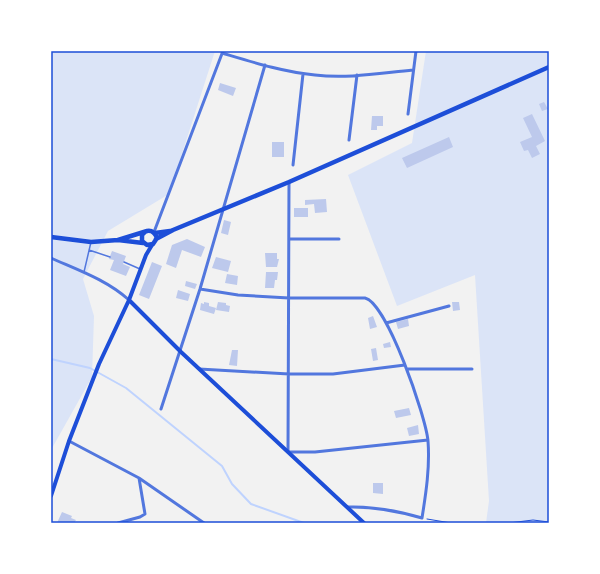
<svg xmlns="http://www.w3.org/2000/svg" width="600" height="574" font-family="'Work Sans',sans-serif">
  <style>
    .green { fill: #dbe4f7 }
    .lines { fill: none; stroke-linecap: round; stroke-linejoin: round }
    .stream { stroke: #bfd3fe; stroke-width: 2 }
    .building { fill: #bdc9ec }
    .path { stroke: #1d4ed8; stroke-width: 1 }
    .service { stroke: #5277de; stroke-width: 1.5 }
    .minor { stroke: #5277de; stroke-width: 3 }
    .secondary { stroke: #1d4ed8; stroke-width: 4 }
    .primary { stroke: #1d4ed8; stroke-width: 4.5 }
    .neatline { fill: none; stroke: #1d4ed8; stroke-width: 1.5 }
  </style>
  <rect width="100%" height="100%" fill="#f2f2f2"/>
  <path class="green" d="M51,51H215L169,194L108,231L83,279L94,316L92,377L51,450Z
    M426,51H549V523H486L489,501L475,275L397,306L348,175L412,143Z"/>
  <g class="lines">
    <path class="stream" d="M51,359L90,368L126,388L222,466L232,484L251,504L304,523"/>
  </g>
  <path class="building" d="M220,83L236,88L233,96L218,90Z
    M544,102L548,109L542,111L539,104Z
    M532,114L545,141L536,146L540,154L532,158L528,150L524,151L520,142L532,137L523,118Z
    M372,116H383V126H377V130H371Z
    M449,137L453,147L407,168L402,158Z
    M272,142H284V157H272Z
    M326,199L327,212L315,213L314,204L305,205V200Z
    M294,208H308V217H294Z
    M224,220L231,222L228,235L221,233Z
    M187,239L205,247L201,257L182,250L176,268L166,264L172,245Z
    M112,251L126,256L123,264L130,267L126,276L110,270L114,260L109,259Z
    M265,253H277V259H279L277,267H266Z
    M216,257L231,261L228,272L212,268Z
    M152,262L162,266L149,299L139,295Z
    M266,272H278L277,280H275L274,288H265Z
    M227,274L238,276L237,285L225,283Z
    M186,281L197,284L195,289L185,286Z
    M178,290L190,294L188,301L176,298Z
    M204,302L209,303V306L216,308L214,314L200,310L201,303L204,304Z
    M218,302L226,303V305L230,306L229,312L216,310Z
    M452,302H459L460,310L453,311Z
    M373,316L377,327L370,329L368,318Z
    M408,319L409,326L398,329L396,322Z
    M390,342L391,347L384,348L383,344Z
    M376,348L378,360L373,361L371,349Z
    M232,350H238L237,366L229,365Z
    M409,408L411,415L396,418L394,411Z
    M418,425L419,434L409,436L407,428Z
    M373,483H383V494L373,493Z
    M62,512L72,516L71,518L76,520L74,523H57Z"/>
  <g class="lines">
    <path class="path" d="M427,519L451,523
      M509,523L533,520L549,522"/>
    <path class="service" d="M89,250L110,257
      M124,262L140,269
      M84,272L91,242"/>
    <path class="minor" d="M222,53C252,62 283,72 315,75C347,79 381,73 413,70
      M408,114L416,51
      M349,140L357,75
      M293,165L303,74
      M289,182L288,452H315L428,440
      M154,232L223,51
      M289,239H339
      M51,258C78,270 107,280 129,300
      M200,289L238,295L289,298H365C387,303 426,417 428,441C430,467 426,493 422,518C398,511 373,506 347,507
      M386,323L449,306
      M199,369L289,374H333L405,365
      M407,369H472
      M161,409L200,289L265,65
      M69,441L139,478L204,523
      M118,523L140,517L145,514L139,478"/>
    <path class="secondary" d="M129,300L181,352L364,523
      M51,496L69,441L99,364L129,300L146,255L152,245"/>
    <path class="primary" d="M155,233L170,231
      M51,237L91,242L118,240L143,243
      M156,239L173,230L289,182L549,67
      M118,240L147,231C152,230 155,233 157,238L153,244L147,245L142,241V235L145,232"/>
  </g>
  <rect width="600" height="574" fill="none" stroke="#ffffff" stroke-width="104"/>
  <rect x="52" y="52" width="496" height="470" class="neatline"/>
</svg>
